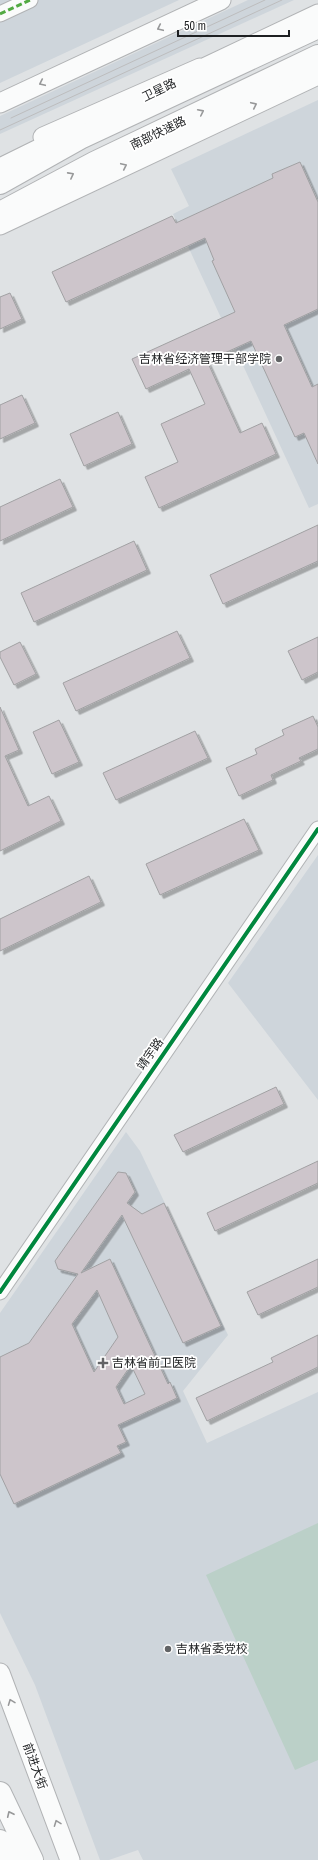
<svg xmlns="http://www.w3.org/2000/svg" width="318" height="1860" font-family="'Archivo Narrow','Noto Sans SC',sans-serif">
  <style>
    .built { fill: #ced5db }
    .green { fill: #bbd0c8 }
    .building { fill: #cdc5cb; stroke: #a1a1a3; fill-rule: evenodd; filter: url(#shadow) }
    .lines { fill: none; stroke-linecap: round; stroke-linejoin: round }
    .minor-casing { stroke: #b1b3b5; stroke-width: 17 }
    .major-casing { stroke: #b1b3b5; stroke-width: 21 }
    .highway-casing { stroke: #b1b3b5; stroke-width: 24 }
    .minor { stroke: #fafbfb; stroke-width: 15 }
    .major { stroke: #fafbfb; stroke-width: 19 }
    .highway { stroke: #fafbfb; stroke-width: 22 }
    .tram { stroke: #bdbdbe; stroke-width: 1 }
    .quiet { stroke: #52aa43; stroke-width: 3; stroke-dasharray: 6 3; stroke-linecap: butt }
    .cycleway-casing { stroke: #fff; stroke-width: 6 }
    .cycleway { stroke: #00873e; stroke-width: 4 }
    .oneway { stroke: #979899 }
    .poi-dot { fill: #626466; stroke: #fff; stroke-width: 1.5 }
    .labels { text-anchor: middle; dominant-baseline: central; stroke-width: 3.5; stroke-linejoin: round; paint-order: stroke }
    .street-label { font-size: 12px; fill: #1e2022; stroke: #fff }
    .poi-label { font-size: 12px; fill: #1e2022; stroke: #fff; text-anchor: start }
  </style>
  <defs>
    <filter id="shadow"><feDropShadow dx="3.5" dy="3.5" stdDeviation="0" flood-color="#0004"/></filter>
  </defs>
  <rect width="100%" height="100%" fill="#dfe2e4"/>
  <path class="built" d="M0,0H179L0,83Z
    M248,0H294L0,134V116Z
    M318,100V504L309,508L173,214L189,206L171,169Z
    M318,855V1100L228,983Z
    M126,1132L140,1151L228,1335L183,1391L207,1443L318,1392V1860H143L138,1850L109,1860H100L35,1685L0,1613V1313Z"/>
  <path class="green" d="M318,1523V1760L295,1770L206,1575Z"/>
  <path class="building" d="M300,162L318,202V309L284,325L312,387L318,384V464L304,433L295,437L251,341L207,361L240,433L262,423L276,454L159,508L145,477L178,462L161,424L205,404L189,369L146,389L132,359L235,312L212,261L214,260L205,238L66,302L52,272L172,216L176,223L273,178L272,174Z
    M10,293L22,319L0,329V297Z
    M22,395L35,423L0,439V405Z
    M118,412L132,444L84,466L70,434Z
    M60,479L73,507L0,541V507Z
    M318,525V561L223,604L210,575Z
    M134,541L147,570L34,622L21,593Z
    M177,631L190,658L76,711L63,683Z
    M318,637V672L302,680L288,651Z
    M20,642L36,674L14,685L0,657V652Z
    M0,707L19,750L5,756L28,806L49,796L61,821L0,851Z
    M313,716L318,727V749L299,758L301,761L271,775L273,780L239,796L226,768L257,754L255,749L284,735L282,730Z
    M59,720L79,762L52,774L33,732Z
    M195,731L208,758L116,800L103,773Z
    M244,819L259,850L160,895L146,864Z
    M89,876L101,902L0,951V919Z
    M276,1087L284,1104L183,1152L174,1135Z
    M318,1161V1183L215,1231L207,1213Z
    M118,1172L126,1173L135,1192L127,1203L142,1214L164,1203L221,1326L183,1343L122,1215L81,1273L110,1259L168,1384L170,1382L177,1398L118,1425L126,1442L117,1446L121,1453L14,1504L0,1474V1357L29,1343L78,1274L58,1269L55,1261ZM97,1290L118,1337L94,1372L72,1324ZM131,1365L145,1394L124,1404L116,1387Z
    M318,1259V1287L258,1315L247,1292Z
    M318,1335V1367L207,1421L196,1398L273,1362L271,1358Z"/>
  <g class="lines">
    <g class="minor-casing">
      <path id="minor" d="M0,14L30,0
        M0,1292L318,829"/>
    </g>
    <g class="major-casing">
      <path id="major" d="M189,75L318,14
        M0,103L221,0
        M43,137L200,68
        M0,168L61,138
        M0,225L318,75
        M0,1673L70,1860"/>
    </g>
    <g class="highway-casing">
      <path id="highway" d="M0,183L82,137L318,27
        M0,213L94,163L318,56
        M0,1793L32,1860
        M0,1841L9,1860"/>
    </g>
    <use href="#minor" class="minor"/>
    <use href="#major" class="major"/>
    <use href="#highway" class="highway"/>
    <path class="tram" d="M11,118L265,0
      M0,130L282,0"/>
    <path class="quiet" d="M0,14L30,0"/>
    <g class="cycleway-casing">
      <path id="cycleway" d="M0,1292L318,829"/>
    </g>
    <use href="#cycleway" class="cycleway"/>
  </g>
  <defs><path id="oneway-chevron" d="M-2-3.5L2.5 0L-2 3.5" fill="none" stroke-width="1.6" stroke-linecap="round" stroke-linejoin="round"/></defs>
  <g class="oneway">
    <use href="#oneway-chevron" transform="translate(160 28) rotate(155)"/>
    <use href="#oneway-chevron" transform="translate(42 83) rotate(155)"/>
    <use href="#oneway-chevron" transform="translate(254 105) rotate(-25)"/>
    <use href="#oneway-chevron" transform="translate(201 112) rotate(-26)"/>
    <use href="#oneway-chevron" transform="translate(124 166) rotate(-25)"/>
    <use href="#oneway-chevron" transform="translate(71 175) rotate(-28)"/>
    <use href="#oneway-chevron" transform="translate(11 1702) rotate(-111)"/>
    <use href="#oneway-chevron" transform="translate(10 1814) rotate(-115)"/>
    <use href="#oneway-chevron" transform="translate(57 1823) rotate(-111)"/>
  </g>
  <g class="poi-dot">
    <circle cx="279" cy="359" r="4"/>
    <path d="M101 1357h4v4h4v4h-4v4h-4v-4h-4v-4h4z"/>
    <circle cx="168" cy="1649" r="4"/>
  </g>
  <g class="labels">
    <g class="street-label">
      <text transform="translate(159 90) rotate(-26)">卫星路</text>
      <text transform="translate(158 133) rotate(-26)">南部快速路</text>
      <text transform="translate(150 1054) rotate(-55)">靖宇路</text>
      <text transform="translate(35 1766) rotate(70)">前进大街</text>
    </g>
    <g class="poi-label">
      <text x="271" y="359" text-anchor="end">吉林省经济管理干部学院</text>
      <text x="112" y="1363">吉林省前卫医院</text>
      <text x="176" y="1649">吉林省委党校</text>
    </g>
  </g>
  <path d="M178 30v6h111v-6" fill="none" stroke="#1e2022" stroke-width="2"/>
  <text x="184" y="30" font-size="12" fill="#1e2022" stroke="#ffffff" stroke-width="3" paint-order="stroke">50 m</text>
</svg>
